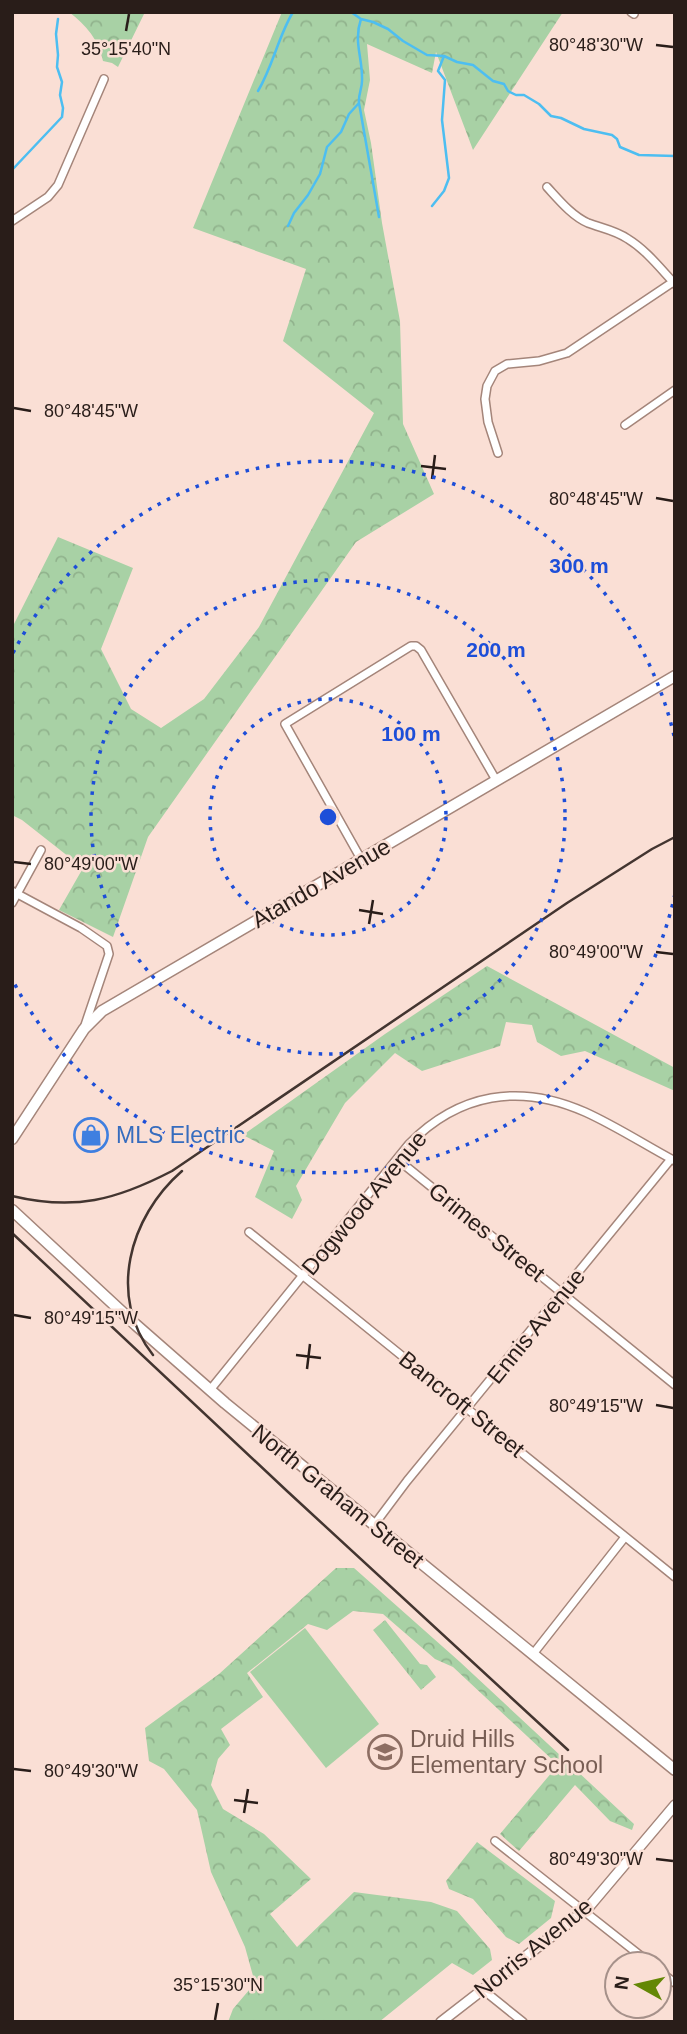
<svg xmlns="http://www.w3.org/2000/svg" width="687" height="2034" font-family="Arial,sans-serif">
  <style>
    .grass { fill: #a8d1a5 }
    .forest { fill: url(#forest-crowns) }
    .park { fill: url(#park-tufts) }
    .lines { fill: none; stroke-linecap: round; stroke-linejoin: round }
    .stream { stroke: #4dbef1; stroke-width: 2.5 }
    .minor-casing { stroke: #a4857a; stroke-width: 10 }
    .tertiary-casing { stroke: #a4857a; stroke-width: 12 }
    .secondary-casing { stroke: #a4857a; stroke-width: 13 }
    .minor { stroke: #fff; stroke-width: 7 }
    .tertiary { stroke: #fff; stroke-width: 9 }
    .secondary { stroke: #fff; stroke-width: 10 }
    .rail { stroke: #433530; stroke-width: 2.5 }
    .ticks { fill: none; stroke: #291d19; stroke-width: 2.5 }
    .ring { fill: none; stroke: #1d4ed8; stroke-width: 3.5; stroke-dasharray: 3.5 7 }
    .labels { text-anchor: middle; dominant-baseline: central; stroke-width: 5; stroke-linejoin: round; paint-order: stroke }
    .street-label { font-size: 23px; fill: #291d19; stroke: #fadfd5 }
    .shop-label { font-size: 23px; fill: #366cbe; stroke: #fadfd5; text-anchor: start }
    .education-label { font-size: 23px; fill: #785e54; stroke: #fadfd5; text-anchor: start }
    .ticks-label { font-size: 18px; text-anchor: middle; fill: #291d19; stroke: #fadfd5; stroke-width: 5; stroke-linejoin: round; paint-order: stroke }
    .centre { fill: #1d4ed8; stroke: #fadfd5; stroke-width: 3.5 }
    .ring-label { font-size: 21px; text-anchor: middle; font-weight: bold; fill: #1d4ed8; stroke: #fadfd5; stroke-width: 5; stroke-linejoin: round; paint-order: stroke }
  </style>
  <defs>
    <pattern id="forest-crowns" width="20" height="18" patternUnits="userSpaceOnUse" patternTransform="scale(1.75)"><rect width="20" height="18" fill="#a8d1a5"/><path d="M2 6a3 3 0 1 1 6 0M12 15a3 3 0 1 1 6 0" fill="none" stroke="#91b38d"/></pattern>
    <pattern id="park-tufts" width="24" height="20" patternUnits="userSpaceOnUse" patternTransform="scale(1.75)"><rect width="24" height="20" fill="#a8d1a5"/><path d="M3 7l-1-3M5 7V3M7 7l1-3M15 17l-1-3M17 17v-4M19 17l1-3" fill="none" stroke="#91b38d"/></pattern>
  </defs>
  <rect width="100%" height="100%" fill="#fadfd5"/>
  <path class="grass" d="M305,1628L379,1724L326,1768L250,1672Z"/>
  <path class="forest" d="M69,12H145L118,67L112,63L103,61C99,40 86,25 69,12Z
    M282,12H563L473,150L436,52L432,73L367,44L370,80L364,110L371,143L382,223L400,321L403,424L434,494L356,542L148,837L113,937L59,910L83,868L22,820L12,815V628L15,622L58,537L133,568L101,649L131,709L161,728L204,699L259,627L374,413L283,341L306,269L193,228Z
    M487,966L675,1068V1091L585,1051L561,1056L537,1042L532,1025L506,1022L500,1046L422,1071L395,1053L345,1103L296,1186L302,1200L292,1219L255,1197L274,1151L243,1135L385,1034Z
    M336,1568H354L460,1662L634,1824L632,1830L610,1821L575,1785L519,1851L500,1834L558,1765L453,1667L435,1659L383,1614L353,1611L327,1630L308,1624L247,1673L263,1697L221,1729L230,1745L218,1759L211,1785L223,1809L264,1834L311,1879L270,1914L297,1947L354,1892L431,1902L457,1911L490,1949L492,1960L473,1975L452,1963L379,2022H228L233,2009L255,1983L245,1947L211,1872L197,1810L164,1769L149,1761L145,1728L219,1674Z
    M477,1842L555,1901L551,1918L519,1944L506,1937L473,1899L449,1889L446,1881Z"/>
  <path class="park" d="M385,1620L420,1664L427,1665L436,1677L421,1690L373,1630Z"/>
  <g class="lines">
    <path class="stream" d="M351,12L361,19L373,22L388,29L403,41L427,55L444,56L457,62L473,65L493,81L504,84L508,91L516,95H524L539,104L551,116L561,118L584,129L612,135L617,139L620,147L639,155L675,156
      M258,91C273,66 278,37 293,12
      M359,103L379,217
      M12,170L62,117L63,108L60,95L62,82L57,67L58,55L56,34L58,19
      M432,206L444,191L449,178L442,120L445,80L438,71L444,56
      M288,226L294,213L308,195L320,174L327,147L341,132L349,114L359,103C358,95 362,89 362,81C363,58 353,42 361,19"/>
    <g class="minor-casing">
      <path id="minor" d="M631,12L634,14
        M547,187C559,200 572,216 588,223C601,228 615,230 628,239C646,250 660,268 675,284
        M12,221L48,197L58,185L104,79
        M625,425L675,390
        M498,453L488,422L485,399L487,386L495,371L507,364L539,361L567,353L673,282
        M361,859L285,724L411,646H416L421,650L496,780
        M12,891L81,928L107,946L109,954L85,1025
        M12,903L41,850
        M397,1159L675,1385
        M249,1232L675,1577
        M210,1390L409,1144C459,1093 520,1083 585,1112C616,1126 645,1145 675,1161
        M374,1525L407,1481L671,1159
        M533,1654L625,1537
        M495,1841L651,1964
        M659,1971L675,1983
        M482,1989L523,2022"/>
    </g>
    <g class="tertiary-casing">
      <path id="tertiary" d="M441,2022L588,1908L675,1805"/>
    </g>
    <g class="secondary-casing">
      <path id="secondary" d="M12,1139L84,1029L102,1011L675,676
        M12,1210L136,1325L225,1403L675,1770"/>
    </g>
    <use href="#minor" class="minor"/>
    <use href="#tertiary" class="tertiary"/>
    <use href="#secondary" class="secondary"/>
    <path class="rail" d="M12,1196C75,1211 116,1200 172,1171L567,903L652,849L675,837
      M12,1233L287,1491L568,1750
      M153,1355C107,1297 129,1217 182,1171"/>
  </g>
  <path class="ticks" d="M126,31L129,14M656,45L673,47M14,408L31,411M421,466L446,469M432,479L435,455M656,498L673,501M14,862L31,864M359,910L383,914M369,924L373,900M656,952L673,954M14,1315L31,1318M296,1355L321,1358M307,1369L310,1344M656,1405L673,1408M14,1769L31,1771M234,1800L258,1803M244,1813L248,1789M656,1859L673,1861M215,2020L218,2003"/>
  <g class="ring">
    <circle cx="328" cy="817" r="118"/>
    <circle cx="328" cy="817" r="237"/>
    <path d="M675 894A355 355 0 0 1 13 981M13 653A355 355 0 0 1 675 740"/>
  </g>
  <defs>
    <g id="shop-ring" transform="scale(1.75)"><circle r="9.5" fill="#fadfd5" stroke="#3f7fe0" stroke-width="1.5"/><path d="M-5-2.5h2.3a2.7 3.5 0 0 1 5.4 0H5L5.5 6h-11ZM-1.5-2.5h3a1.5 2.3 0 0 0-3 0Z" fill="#3f7fe0"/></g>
    <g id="school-ring" transform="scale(1.75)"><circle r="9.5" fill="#fadfd5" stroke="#8d6e63" stroke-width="1.5"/><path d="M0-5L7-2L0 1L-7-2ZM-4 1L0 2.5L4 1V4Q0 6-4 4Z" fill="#8d6e63"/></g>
  </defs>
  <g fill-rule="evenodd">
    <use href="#shop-ring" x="91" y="1135"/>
    <use href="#school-ring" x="385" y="1752"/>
  </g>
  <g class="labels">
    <g class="street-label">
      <text transform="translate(321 883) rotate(-30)">Atando Avenue</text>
      <text transform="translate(364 1203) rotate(-50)">Dogwood Avenue</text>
      <text transform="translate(487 1232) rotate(39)">Grimes Street</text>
      <text transform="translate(536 1326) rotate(-51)">Ennis Avenue</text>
      <text transform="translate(462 1404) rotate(39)">Bancroft Street</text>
      <text transform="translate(338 1496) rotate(39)">North Graham Street</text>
      <text transform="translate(533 1948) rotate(-39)">Norris Avenue</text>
    </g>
    <g class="shop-label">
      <text x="116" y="1135">MLS Electric</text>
    </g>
    <g class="education-label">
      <text x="410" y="1739">Druid Hills<tspan x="410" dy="26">Elementary School</tspan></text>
    </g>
  </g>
  <g class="ticks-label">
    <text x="596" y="51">80°48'30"W</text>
    <text x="126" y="55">35°15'40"N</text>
    <text x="91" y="417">80°48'45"W</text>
    <text x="596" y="505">80°48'45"W</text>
    <text x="91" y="870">80°49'00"W</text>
    <text x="596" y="958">80°49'00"W</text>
    <text x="91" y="1324">80°49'15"W</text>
    <text x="596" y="1412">80°49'15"W</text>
    <text x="91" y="1777">80°49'30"W</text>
    <text x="596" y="1865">80°49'30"W</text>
    <text x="218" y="1991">35°15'30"N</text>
  </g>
  <circle cx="328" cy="817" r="10" class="centre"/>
  <g class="ring-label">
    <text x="579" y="573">300 m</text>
    <text x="496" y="657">200 m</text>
    <text x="411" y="741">100 m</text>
  </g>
  <rect width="687" height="2034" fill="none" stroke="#291d19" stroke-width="28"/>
  <g transform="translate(638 1985) rotate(278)"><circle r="33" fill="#fadfd5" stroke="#a6918a" stroke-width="2"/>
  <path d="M0-5L12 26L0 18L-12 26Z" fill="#648705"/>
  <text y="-10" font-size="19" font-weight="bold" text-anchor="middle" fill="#291d19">N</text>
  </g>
</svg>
